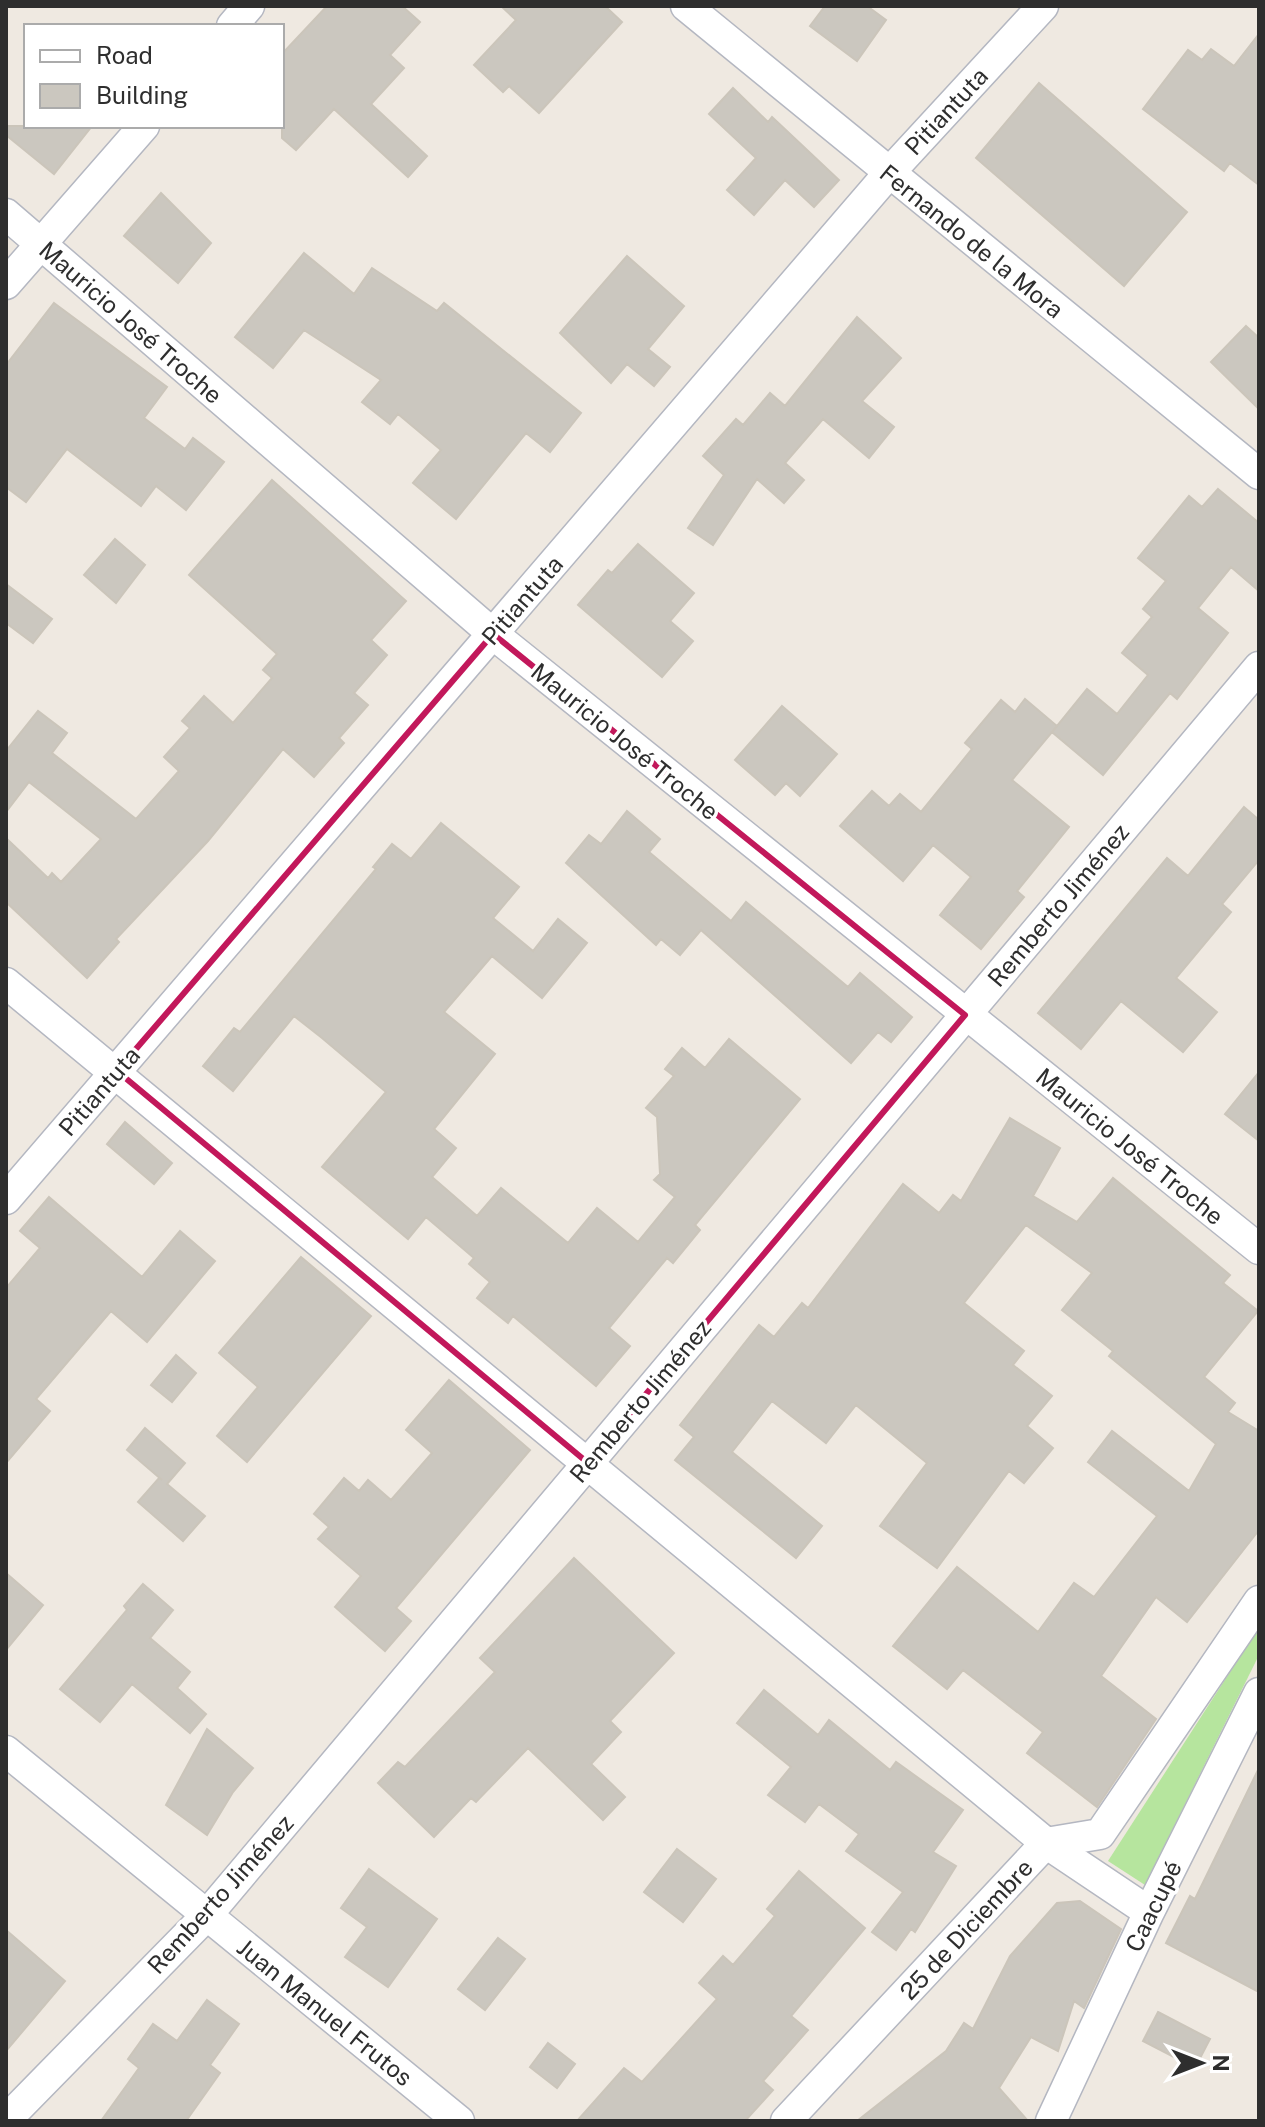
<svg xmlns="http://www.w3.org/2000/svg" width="1265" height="2127" font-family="'Public Sans',sans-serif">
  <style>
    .green { fill: #b6e59e }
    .building { fill: #cbc7bf; stroke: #cbc5ba; stroke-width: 2 }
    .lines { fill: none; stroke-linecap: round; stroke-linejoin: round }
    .minor-casing { stroke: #b4b7c1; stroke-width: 33 }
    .minor { stroke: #fff; stroke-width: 30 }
    .marked { fill: none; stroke: #c2185b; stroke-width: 6; stroke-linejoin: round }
    .labels { text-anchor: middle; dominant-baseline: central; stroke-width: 7; stroke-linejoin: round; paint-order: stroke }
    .street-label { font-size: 24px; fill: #2e2e2e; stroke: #fff }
  </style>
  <rect width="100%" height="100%" fill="#efe9e1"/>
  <path class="green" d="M1259,1627V1655L1145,1885L1108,1861Z"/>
  <path class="building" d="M327,6H402L420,22L390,55L404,68L371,104L427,156L408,177L334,109L296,150L282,138V54Z
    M501,6H605L622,22L539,113L509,86L503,92L474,65L516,20Z
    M825,6H867L886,20L857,61L810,26Z
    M1259,34V185L1230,163L1224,171L1143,109L1188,50L1202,60L1211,49L1234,66Z
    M1039,83L1187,212L1124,286L976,158Z
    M733,88L768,122L772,117L839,180L814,207L785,180L754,215L727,190L756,158L709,114Z
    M6,126H92L54,174L6,135Z
    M161,193L211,243L178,283L124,236Z
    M304,253L354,294L372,268L437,311L444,303L581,413L550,452L526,433L456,519L413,483L441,450L398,414L390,424L362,402L381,380L304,330L273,368L235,337Z
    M627,256L684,306L648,349L670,367L654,386L627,364L611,383L560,333Z
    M54,303L167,387L144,418L185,449L193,438L224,462L186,510L156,486L141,506L67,449L26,502L6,487V365Z
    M857,317L901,358L862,401L894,427L869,458L823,419L785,463L804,480L784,503L757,479L713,545L688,528L724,475L703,456L736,419L743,425L770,393L785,406Z
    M1246,326L1259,338V409L1211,362Z
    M272,480L406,601L371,640L387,655L354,693L368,705L339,738L344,743L314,777L283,749L208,841L116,939L119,942L87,978L6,902V838L48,878L52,873L61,882L101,839L29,782L6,812V751L38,711L67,733L52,753L136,819L179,771L164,757L190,728L182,721L204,696L233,723L272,678L263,670L277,654L189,575Z
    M1218,489L1259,523V591L1231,567L1198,608L1228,633L1177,699L1170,693L1103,775L1052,732L1087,689L1117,714L1148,675L1122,653L1152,617L1143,609L1166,581L1138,558L1189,496L1202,507Z
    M115,539L145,565L116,603L84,575Z
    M638,544L694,593L670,621L693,641L662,677L578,605L608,570L612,573Z
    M6,584L52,619L33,643L6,623Z
    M1025,699L1057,726L1012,780L1069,827L1017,891L1024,897L981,949L940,915L971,877L933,845L903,881L840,826L872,791L889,806L900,794L921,812L972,749L965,743L1001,700L1015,712Z
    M782,706L837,754L800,796L786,783L775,795L735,760Z
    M1244,807L1259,820V860L1222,904L1231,912L1176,978L1217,1012L1183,1052L1121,1001L1081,1049L1038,1013L1167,858L1188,876Z
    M627,811L660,839L649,852L731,921L746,902L848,987L860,973L912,1017L891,1042L878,1032L851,1063L701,930L680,955L661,939L656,945L566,863L589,835L601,844Z
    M441,823L519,887L493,918L533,951L558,919L587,943L542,998L492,956L444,1012L495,1054L434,1129L456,1148L432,1177L477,1216L501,1188L568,1243L597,1208L638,1242L675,1197L654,1180L660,1174L657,1117L646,1108L674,1076L665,1069L682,1048L705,1068L729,1039L800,1099L695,1225L700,1230L673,1263L667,1258L609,1328L630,1346L596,1386L513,1316L508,1323L477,1298L490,1282L469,1264L474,1258L426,1217L408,1239L322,1167L386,1092L322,1038L294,1016L233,1091L203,1066L234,1028L240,1032L376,869L373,867L392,844L411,859Z
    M1259,1072V1141L1225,1114Z
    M1010,1118L1060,1148L1033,1196L1077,1222L1113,1178L1230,1275L1223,1283L1258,1311L1204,1377L1235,1403L1228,1412L1259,1431V1530L1187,1622L1156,1597L1101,1676L1156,1719L1097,1807L1027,1753L1043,1732L963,1670L947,1689L893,1646L957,1567L1038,1632L1074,1583L1094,1597L1157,1516L1088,1462L1112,1431L1189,1491L1216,1444L1109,1356L1113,1351L1062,1310L1092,1273L1026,1225L964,1303L1024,1351L1013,1365L1052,1396L1027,1426L1053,1448L1024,1483L1009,1471L937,1568L880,1526L927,1463L856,1405L826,1443L772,1401L732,1452L822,1526L796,1558L675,1460L694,1437L680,1425L759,1325L774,1337L802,1303L808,1308L903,1184L939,1213L953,1195L961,1201Z
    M125,1122L172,1163L154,1184L107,1144Z
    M49,1197L142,1277L180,1231L215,1261L147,1342L111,1311L36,1399L50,1411L6,1463V1288L40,1248L20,1231Z
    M301,1257L371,1316L247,1462L217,1436L258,1387L219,1353Z
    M176,1355L196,1373L172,1402L151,1385Z
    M449,1380L530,1450L396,1608L411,1621L385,1651L335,1607L361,1576L318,1539L329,1527L314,1514L344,1478L359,1491L368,1480L391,1500L432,1453L406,1430Z
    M145,1428L185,1463L167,1484L205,1516L183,1541L138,1502L159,1478L162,1480L127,1450Z
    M574,1558L674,1653L610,1721L621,1732L591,1764L625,1797L603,1820L528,1748L476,1802L471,1798L434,1837L378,1783L398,1762L405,1767L495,1672L480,1658Z
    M6,1573L43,1605L6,1650Z
    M143,1584L173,1610L150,1638L190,1672L177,1688L206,1714L190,1733L132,1684L100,1722L60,1689L127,1610L124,1606Z
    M764,1690L818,1735L829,1720L890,1770L896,1762L963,1810L933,1852L956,1866L915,1932L911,1929L896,1950L872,1932L903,1892L846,1851L859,1834L819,1804L805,1822L768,1795L791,1767L737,1723Z
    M207,1729L253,1768L233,1792L207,1835L166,1805Z
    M1259,1768V1992L1166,1943L1190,1896L1195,1899Z
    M677,1849L716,1879L683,1922L644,1892Z
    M369,1869L437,1919L388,1987L345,1957L367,1927L341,1908Z
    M799,1871L865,1928L791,2016L808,2030L763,2081L773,2090L745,2121H577L624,2068L642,2082L717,1999L699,1983L723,1956L733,1965L775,1916L767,1909Z
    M1080,1901L1121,1929L1084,2008L1074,2001L1058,2051L1031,2037L999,2088L1028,2121H857L946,2051L964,2023L973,2029L1010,1956L1057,1903Z
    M6,1930L65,1981L6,2051Z
    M498,1938L525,1959L485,2010L458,1989Z
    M207,2000L239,2024L210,2065L220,2073L186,2121H101L139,2068L128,2059L153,2024L177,2041Z
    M1158,2012L1210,2039L1195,2068L1143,2041Z
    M548,2043L575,2064L557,2088L530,2067Z"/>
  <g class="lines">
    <g class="minor-casing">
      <path id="minor" d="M686,6L1259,474
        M232,26L249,6
        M6,214L493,634L1259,1249
        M6,284L144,126
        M6,983L1046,1843L1149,1912
        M6,1199L889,173L1043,6
        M6,1751L459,2121
        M6,2120L207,1915L1259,667
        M786,2121L1046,1843L1100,1834L1259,1601
        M1051,2121L1149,1912L1259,1693"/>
    </g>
    <use href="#minor" class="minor"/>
  </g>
  <path class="marked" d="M493,634L965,1015L588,1463L117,1071Z"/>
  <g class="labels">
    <g class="street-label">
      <text transform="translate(946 111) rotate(-47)">Pitiantuta</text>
      <text transform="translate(972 241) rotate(39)">Fernando de la Mora</text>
      <text transform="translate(131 322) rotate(41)">Mauricio José Troche</text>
      <text transform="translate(522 600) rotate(-49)">Pitiantuta</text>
      <text transform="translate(625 741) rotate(39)">Mauricio José Troche</text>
      <text transform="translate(1058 905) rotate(-50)">Remberto Jiménez</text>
      <text transform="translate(99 1091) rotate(-49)">Pitiantuta</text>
      <text transform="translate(1130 1146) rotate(39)">Mauricio José Troche</text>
      <text transform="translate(640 1401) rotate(-50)">Remberto Jiménez</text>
      <text transform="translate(220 1894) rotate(-48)">Remberto Jiménez</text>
      <text transform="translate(1153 1906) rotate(-64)">Caacupé</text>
      <text transform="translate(966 1929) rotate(-47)">25 de Diciembre</text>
      <text transform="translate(325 2012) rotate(39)">Juan Manuel Frutos</text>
    </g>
  </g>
  <rect width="1265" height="2127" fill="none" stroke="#2e2e2e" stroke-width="16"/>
  <rect x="24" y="24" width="260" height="104" fill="#ffffff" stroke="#ababab" stroke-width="2"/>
  <rect x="40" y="50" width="40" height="12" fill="#ffffff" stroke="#ababab" stroke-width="2"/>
  <text x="96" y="64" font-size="24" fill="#2e2e2e">Road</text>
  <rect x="40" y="84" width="40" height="24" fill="#cbc7bf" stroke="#ababab" stroke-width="2"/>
  <text x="96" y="104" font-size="24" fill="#2e2e2e">Building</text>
  <g transform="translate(1201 2063) rotate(90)" stroke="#ffffff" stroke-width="6" paint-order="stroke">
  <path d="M0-6L14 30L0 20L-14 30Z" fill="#2e2e2e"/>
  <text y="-12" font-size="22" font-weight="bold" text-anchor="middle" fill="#2e2e2e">N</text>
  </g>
</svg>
